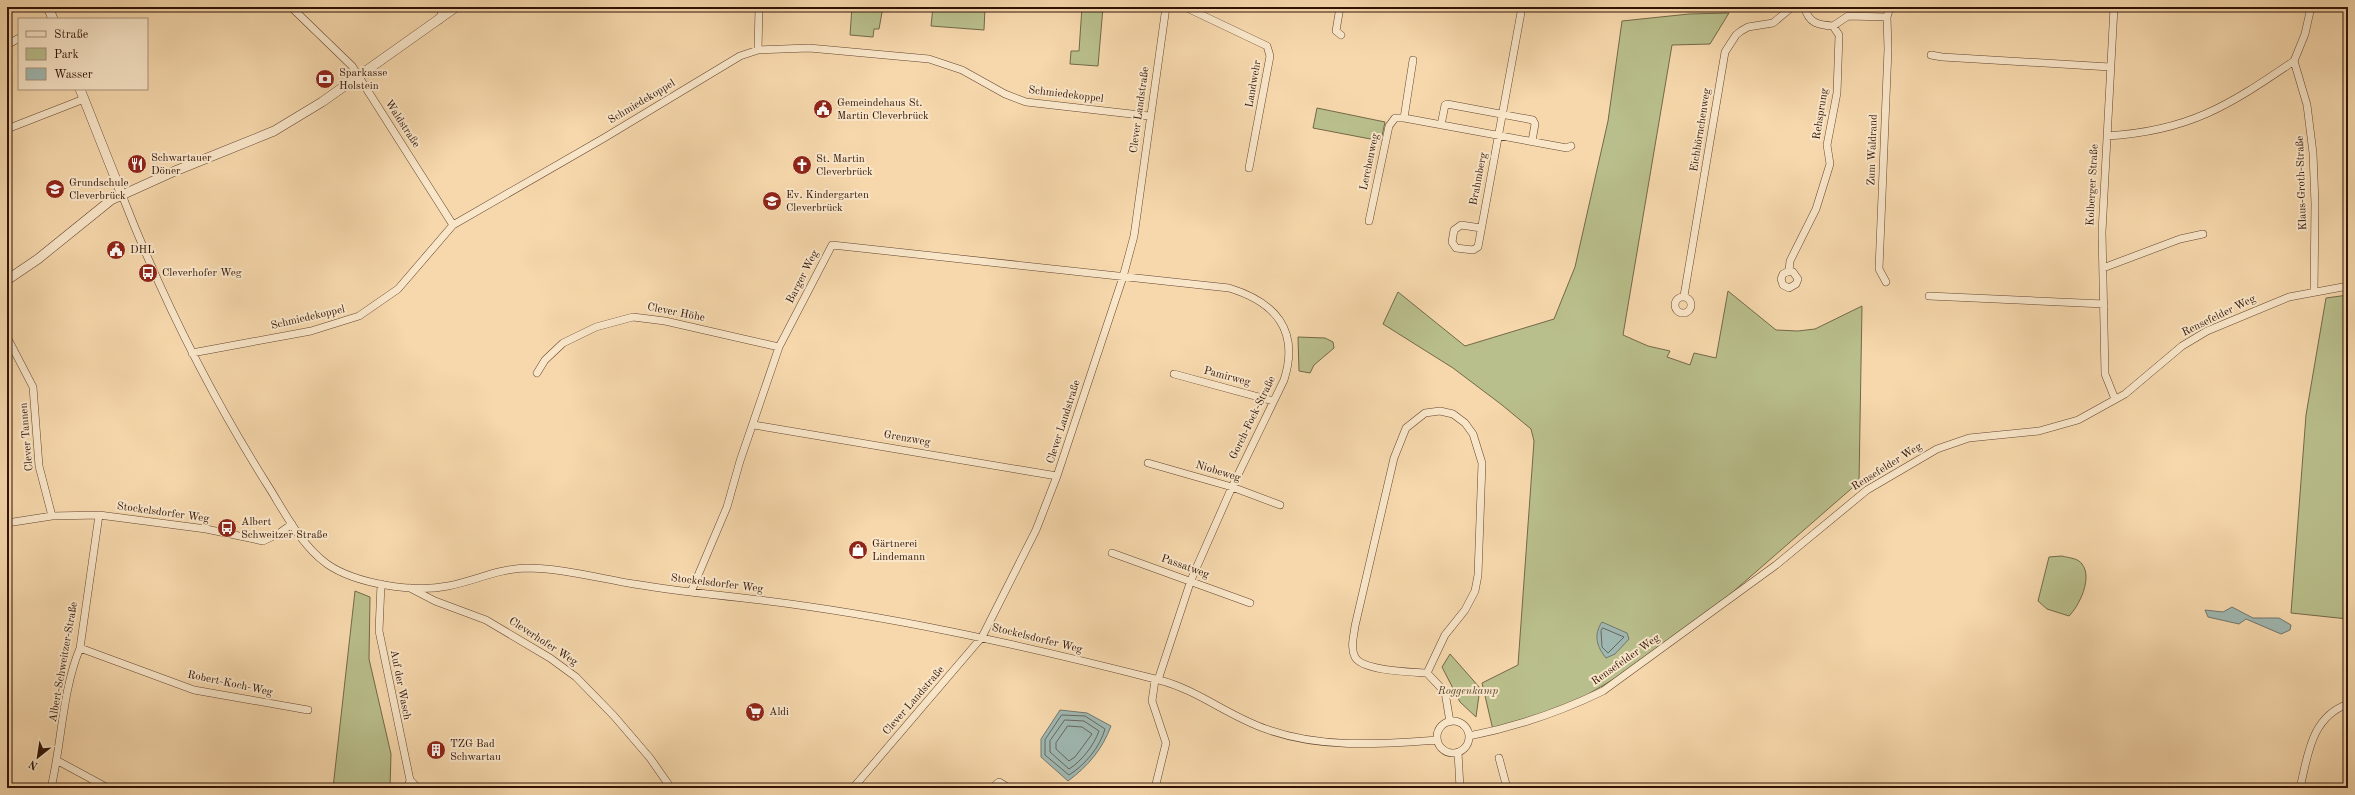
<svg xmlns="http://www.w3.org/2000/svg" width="2355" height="795" font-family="'Old Standard TT',serif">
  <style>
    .green { fill: #b9bf8c; stroke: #746848 }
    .water { fill: #9fb8b2; stroke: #73766d }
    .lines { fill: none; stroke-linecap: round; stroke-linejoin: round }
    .shore { stroke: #68655c; stroke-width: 1 }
    .minor-casing { stroke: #62442f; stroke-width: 8 }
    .tertiary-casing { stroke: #62442f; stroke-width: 10 }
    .minor { stroke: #f9e6c9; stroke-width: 7 }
    .tertiary { stroke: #f9e6c9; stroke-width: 9 }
    .labels { text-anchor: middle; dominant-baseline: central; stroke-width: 4; stroke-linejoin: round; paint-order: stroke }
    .poi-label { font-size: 11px; fill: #301205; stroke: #f9e6c9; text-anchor: start }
    .street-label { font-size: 11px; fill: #301205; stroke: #f9e6c9 }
    .park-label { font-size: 11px; font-style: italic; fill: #59462e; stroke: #f9e6c9 }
  </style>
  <rect width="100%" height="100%" fill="#f6d8ac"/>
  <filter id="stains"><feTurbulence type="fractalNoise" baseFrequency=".005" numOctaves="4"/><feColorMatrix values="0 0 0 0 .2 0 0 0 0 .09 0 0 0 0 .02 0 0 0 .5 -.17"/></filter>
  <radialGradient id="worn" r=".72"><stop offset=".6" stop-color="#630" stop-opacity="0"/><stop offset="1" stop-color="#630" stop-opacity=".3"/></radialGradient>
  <path class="green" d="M852,7H883L879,29H874L873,37L850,35Z
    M933,7H985L984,30L931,26Z
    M1082,7H1103L1098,66L1070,64L1071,51H1079Z
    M1729,13L1710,44L1672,45L1623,335L1648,346L1670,351L1667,357L1690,365L1694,353L1716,358L1728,291L1776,330L1798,331L1815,329L1862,306L1859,482L1672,645L1561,710L1493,730L1482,683L1518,665L1534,441L1531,429L1502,405L1453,368L1383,324L1398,292L1465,346L1554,319L1575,267L1608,121L1622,21L1689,14Z
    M1317,108L1385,122L1381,141L1313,128Z
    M2348,295V619L2291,613L2306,415L2326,298Z
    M1298,337L1325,338L1333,342L1334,348L1314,365L1310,373L1299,371Z
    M2062,556C2069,558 2078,558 2082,564C2093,578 2079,606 2069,616L2047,609L2038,601L2049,557Z
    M355,591L370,597L369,659L391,754L390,788H333Z
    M1450,654L1480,688L1476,717L1460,702L1442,667Z"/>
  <path class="water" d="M2232,607L2253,618H2279L2291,625L2290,630L2281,634L2246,619L2239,624L2208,617L2205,610L2223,612Z
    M1602,622L1627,633L1629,639L1615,654L1606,658C1597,647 1593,635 1602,622Z
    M1060,710L1087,713L1111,726C1102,750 1088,766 1068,781L1041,757V739Z"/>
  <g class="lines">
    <path class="shore" d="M1603,628L1624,637L1608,653L1602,647L1601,631Z
      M1062,715L1085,716L1105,729C1100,747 1085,765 1069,775L1045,755V740Z
      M1065,720L1084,721L1099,731C1094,745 1082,761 1069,769L1050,752V741Z
      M1068,726L1082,727L1092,734L1075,757L1069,761L1056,749V743Z"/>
    <g class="minor-casing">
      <path id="minor" d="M291,7L352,66L453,225
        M1185,7L1267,46L1270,56L1249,168
        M1340,7L1336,31L1341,35
        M1805,7C1808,23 1818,25 1833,26L1848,16L1887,17L1890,7
        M2114,7L2102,232L2105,374L2115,399
        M2311,7L2305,34L2294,61L2307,105L2313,153L2315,204L2314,292
        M439,20L444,7
        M7,45L19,38
        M758,50L759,7
        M1931,55L1942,57L2110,67
        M1404,118L1413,60
        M1441,125L1445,105L1447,104L1533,120L1535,124L1532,141
        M7,129L84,99
        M2107,136C2189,131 2228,106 2294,61
        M122,195C162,298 211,396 270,489C286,515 302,546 327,564C356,584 414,593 448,586C474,581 498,569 525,568C561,568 598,578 634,584C670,590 706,594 743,598C884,614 1022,645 1159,680C1198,690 1228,716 1266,729C1321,749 1380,744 1437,740
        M1369,221L1389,126L1395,118H1404L1567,148L1571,146
        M1481,228L1461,225L1454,230L1452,242L1456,248L1473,250L1478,247L1522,7
        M2103,268L2180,239L2203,234
        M1789,271L1793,272L1798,279L1796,284L1789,288L1783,285L1781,279L1783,274L1789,271L1790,261L1816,209L1830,164L1827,145L1837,93L1839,35L1833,26
        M1886,282L1879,269L1888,49L1887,17
        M1684,296L1725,52L1736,35L1741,31L1748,27L1773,23L1792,7
        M1929,296L2104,304
        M1675 305a8 8 0 1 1 16 0a8 8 0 1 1-16 0Z
        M7,337L33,387L39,466L52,516
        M192,353L311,331L359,316L398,289L453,225L604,138L740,56L758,50L809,48L929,59L962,70L1005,94L1026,102L1149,116
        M537,373L545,360L563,343L596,327L633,317L665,321L779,347
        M1174,374L1273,401
        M754,425L1057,476
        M1148,463L1232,487L1280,505
        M7,523L52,516L99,515L206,529L263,541L278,534L292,524
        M1112,553L1250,603
        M381,584L379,631L410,780L408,788
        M410,588L435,601L486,620L550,658L576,677L614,716L650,758L671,788
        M691,592L727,507L740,461L779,347L832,245L1229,288C1275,302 1300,330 1284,380L1232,487L1191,580L1158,680
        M80,648L194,690L308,710
        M1427,673C1411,672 1362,671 1355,657C1350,647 1354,636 1355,626L1394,458L1406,428L1425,413L1440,411L1453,414L1465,423L1473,434L1482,463L1478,575L1475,591L1465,610L1445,635L1427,673L1445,692L1450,722
        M1437 737a16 16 0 1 1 32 0a16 16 0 1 1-32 0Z
        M1469,736C1515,727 1560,712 1603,691L1776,565L1867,490L1937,449L1969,438L2039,431L2078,420L2125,394L2182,346L2207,331L2289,297L2348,286
        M1458,752L1460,788
        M1499,758L1507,788
        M58,761L108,788
        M410,780L418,788
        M51,788C62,742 62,691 80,648L99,515
        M853,788L982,637L1036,530L1057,476L1123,277L1134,236L1166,7
        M992,788L999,782L1009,788
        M1155,788L1166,743L1152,701L1155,680
        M2300,788C2308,755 2311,717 2348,704"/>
    </g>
    <g class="tertiary-casing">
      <path id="tertiary" d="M48,7L53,19
        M80,89L122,195
        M7,280L38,259L111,200L175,171L274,131L322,102L456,7"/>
    </g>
    <use href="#minor" class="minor"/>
    <use href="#tertiary" class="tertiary"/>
  </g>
  <defs>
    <g id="bank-disc" transform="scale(1)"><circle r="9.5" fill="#8f2418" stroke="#f9e6c9"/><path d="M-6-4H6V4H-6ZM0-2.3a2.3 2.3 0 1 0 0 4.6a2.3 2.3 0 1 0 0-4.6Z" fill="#fff"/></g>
    <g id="civic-disc" transform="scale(1)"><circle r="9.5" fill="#8f2418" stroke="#f9e6c9"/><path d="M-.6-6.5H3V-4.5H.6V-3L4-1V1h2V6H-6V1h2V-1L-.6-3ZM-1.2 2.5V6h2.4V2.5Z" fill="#fff"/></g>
    <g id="restaurant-disc" transform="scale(1)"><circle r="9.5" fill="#8f2418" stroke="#f9e6c9"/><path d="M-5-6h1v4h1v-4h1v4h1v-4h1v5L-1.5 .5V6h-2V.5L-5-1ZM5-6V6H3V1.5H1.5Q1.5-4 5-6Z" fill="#fff"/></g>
    <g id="church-disc" transform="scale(1)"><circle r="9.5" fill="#8f2418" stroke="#f9e6c9"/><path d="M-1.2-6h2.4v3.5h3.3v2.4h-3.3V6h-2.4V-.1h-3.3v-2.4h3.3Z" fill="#fff"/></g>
    <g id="school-disc" transform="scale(1)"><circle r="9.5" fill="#8f2418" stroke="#f9e6c9"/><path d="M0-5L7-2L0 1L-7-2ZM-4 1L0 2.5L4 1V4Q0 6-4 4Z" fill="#fff"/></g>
    <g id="bus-disc" transform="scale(1)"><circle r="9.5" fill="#8f2418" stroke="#f9e6c9"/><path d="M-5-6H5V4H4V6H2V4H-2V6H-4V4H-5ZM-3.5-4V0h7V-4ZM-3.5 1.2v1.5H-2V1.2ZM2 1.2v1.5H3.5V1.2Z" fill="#fff"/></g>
    <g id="shop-disc" transform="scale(1)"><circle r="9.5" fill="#8f2418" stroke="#f9e6c9"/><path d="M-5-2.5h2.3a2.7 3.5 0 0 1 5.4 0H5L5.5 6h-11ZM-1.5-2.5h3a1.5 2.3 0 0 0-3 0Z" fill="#fff"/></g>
    <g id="supermarket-disc" transform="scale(1)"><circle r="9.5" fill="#8f2418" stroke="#f9e6c9"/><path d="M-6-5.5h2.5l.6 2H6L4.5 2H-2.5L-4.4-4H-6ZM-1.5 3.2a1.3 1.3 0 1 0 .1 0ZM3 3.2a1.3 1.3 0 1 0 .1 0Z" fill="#fff"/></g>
    <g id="building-disc" transform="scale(1)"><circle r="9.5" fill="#8f2418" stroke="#f9e6c9"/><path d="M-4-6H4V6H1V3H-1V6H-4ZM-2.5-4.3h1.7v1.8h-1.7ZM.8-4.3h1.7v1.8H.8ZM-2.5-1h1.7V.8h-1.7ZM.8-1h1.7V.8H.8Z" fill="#fff"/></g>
  </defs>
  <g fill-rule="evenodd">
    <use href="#bank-disc" x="325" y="79"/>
    <use href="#civic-disc" x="823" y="109"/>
    <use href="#restaurant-disc" x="137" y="164"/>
    <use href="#church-disc" x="802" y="165"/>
    <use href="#school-disc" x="55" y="189"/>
    <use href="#school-disc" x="772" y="201"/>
    <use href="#civic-disc" x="116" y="250"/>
    <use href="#bus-disc" x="148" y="273"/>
    <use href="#bus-disc" x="227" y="528"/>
    <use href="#shop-disc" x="858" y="550"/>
    <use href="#supermarket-disc" x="755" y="712"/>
    <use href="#building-disc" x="436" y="750"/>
  </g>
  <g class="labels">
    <g class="poi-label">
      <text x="339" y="73">Sparkasse<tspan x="339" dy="13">Holstein</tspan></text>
      <text x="837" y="103">Gemeindehaus St.<tspan x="837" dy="13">Martin Cleverbrück</tspan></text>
      <text x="151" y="158">Schwartauer<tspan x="151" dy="13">Döner</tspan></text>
      <text x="816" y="159">St. Martin<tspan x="816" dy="13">Cleverbrück</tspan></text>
      <text x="69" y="183">Grundschule<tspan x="69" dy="13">Cleverbrück</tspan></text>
      <text x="786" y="195">Ev. Kindergarten<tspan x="786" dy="13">Cleverbrück</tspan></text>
      <text x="130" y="250">DHL</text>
      <text x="162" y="273">Cleverhofer Weg</text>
      <text x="241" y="522">Albert<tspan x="241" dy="13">Schweitzer Straße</tspan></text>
      <text x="872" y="544">Gärtnerei<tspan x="872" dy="13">Lindemann</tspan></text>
      <text x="769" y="712">Aldi</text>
      <text x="450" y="744">TZG Bad<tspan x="450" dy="13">Schwartau</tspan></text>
    </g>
    <g class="street-label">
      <text transform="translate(1254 84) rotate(-80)">Landwehr</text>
      <text transform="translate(1066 95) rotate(7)">Schmiedekoppel</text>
      <text transform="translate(642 102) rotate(-31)">Schmiedekoppel</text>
      <text transform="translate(1140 110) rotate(-82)">Clever Landstraße</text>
      <text transform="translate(1821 114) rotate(-81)">Rehsprung</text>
      <text transform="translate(402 124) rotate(57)">Waldstraße</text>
      <text transform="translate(1701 130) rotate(-81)">Eichhörnchenweg</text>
      <text transform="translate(1873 150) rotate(-88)">Zum Waldrand</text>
      <text transform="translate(1370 162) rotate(-78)">Lerchenweg</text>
      <text transform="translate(1479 179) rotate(-79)">Brahmberg</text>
      <text transform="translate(2302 183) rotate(-92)">Klaus-Groth-Straße</text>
      <text transform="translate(2093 185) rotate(-87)">Kolberger Straße</text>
      <text transform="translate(803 277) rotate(-63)">Barger Weg</text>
      <text transform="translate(676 313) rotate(11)">Clever Höhe</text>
      <text transform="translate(2219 316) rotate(-26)">Rensefelder Weg</text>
      <text transform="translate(308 318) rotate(-13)">Schmiedekoppel</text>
      <text transform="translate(1227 377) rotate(15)">Pamirweg</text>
      <text transform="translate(1253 418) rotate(-64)">Gorch-Fock-Straße</text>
      <text transform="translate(1064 422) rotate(-72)">Clever Landstraße</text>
      <text transform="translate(27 437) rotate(-95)">Clever Tannen</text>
      <text transform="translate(907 439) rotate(10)">Grenzweg</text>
      <text transform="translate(1887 467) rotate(-32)">Rensefelder Weg</text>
      <text transform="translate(1218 472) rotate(17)">Niobeweg</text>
      <text transform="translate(163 513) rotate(8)">Stockelsdorfer Weg</text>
      <text transform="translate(1185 567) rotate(20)">Passatweg</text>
      <text transform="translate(717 584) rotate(7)">Stockelsdorfer Weg</text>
      <text transform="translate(1037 639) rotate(14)">Stockelsdorfer Weg</text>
      <text transform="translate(543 642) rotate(33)">Cleverhofer Weg</text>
      <text transform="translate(1626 660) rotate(-35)">Rensefelder Weg</text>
      <text transform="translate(64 662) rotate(-80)">Albert-Schweitzer-Straße</text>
      <text transform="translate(230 684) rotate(12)">Robert-Koch-Weg</text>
      <text transform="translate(400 685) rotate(79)">Auf der Wasch</text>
      <text transform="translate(914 701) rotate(-49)">Clever Landstraße</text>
    </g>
    <g class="park-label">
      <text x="1468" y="691">Roggenkamp</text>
    </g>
  </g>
  <rect width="2355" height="795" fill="none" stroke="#f6d8ac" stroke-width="24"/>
  <rect x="8" y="8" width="2339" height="779" fill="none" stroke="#301205" stroke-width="2"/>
  <rect x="12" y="12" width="2331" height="771" fill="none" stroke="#301205"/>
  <rect x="18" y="18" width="130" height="72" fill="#f9e6c9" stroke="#a9917b"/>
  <rect x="26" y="31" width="20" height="6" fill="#f9e6c9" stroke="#a9917b"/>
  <text x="54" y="38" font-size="12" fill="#301205">Straße</text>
  <rect x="26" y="48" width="20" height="12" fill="#b9bf8c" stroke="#a9917b"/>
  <text x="54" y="58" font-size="12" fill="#301205">Park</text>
  <rect x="26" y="68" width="20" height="12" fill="#9fb8b2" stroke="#a9917b"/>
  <text x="54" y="78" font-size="12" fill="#301205">Wasser</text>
  <g transform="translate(38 757) rotate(210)" stroke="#f9e6c9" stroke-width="3" paint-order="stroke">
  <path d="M0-3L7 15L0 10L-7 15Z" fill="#301205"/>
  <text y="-6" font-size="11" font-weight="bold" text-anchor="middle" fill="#301205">N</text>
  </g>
  <rect width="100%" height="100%" filter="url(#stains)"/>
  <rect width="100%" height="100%" fill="url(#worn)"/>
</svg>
